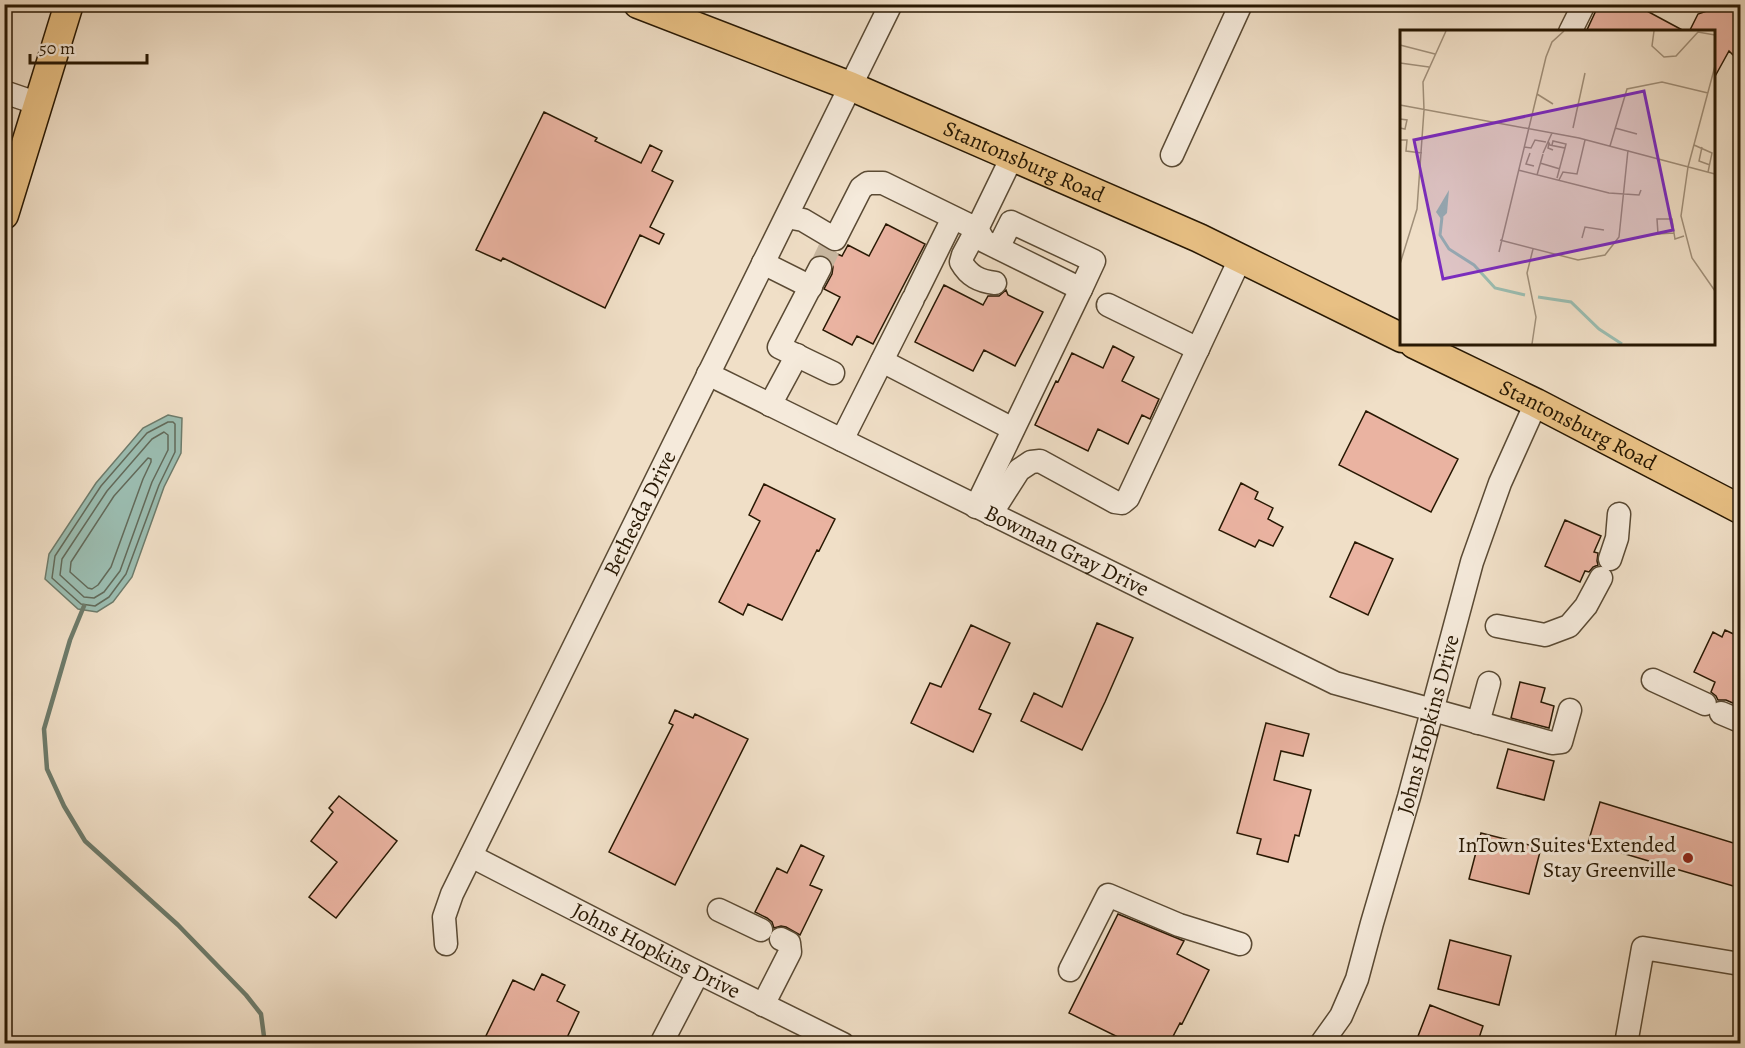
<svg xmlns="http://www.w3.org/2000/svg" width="1745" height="1048" font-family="Alegreya,serif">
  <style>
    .water { fill: #9bbdb1; stroke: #6d7b6b; stroke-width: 1.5 }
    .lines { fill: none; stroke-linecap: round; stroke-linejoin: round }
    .shore { stroke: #626a5a; stroke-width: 1.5 }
    .stream { stroke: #6d7b6b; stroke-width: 4.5 }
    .building { fill: #eab3a1; stroke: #281803; stroke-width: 1.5 }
    .minor-tunnel { stroke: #c8b7a0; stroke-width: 22; stroke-dasharray: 22 11; stroke-linecap: butt }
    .minor-casing { stroke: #5a4a34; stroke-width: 25 }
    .major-casing { stroke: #281803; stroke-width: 31 }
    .minor { stroke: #f5eadb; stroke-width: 22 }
    .major { stroke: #e8c084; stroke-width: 28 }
    .poi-dot { fill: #8f2418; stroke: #f5eadb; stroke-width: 2 }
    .labels { text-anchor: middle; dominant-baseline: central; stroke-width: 6; stroke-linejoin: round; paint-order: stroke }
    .street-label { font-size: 22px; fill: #281803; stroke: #f5eadb }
    .poi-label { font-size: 22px; fill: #281803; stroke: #f5eadb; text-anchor: end }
    .inset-river { fill: none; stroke: #9bbdb1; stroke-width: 3 }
    .inset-road { fill: none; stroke: #a08f79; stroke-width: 1.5 }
    .view { fill: #7b2cbf; fill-opacity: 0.15; stroke: #7b2cbf; stroke-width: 3 }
    .inset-edge { fill: none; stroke: #281803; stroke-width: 3 }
  </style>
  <rect width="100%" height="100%" fill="#f0dfc7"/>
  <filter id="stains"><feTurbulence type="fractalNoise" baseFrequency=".00333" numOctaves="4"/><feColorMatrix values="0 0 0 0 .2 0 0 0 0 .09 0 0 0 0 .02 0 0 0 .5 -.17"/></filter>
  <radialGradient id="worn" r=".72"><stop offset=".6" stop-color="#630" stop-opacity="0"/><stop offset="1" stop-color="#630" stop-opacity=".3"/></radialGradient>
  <path class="water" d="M168,415L182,418L181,453L164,487L132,577L113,602L97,612L78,609L45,579L49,554L96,483L143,428Z"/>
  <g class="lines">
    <path class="shore" d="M168,422H173L175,424V452L159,485L126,574L109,597L95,606L81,604L52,578L55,556L101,486L147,433Z
      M164,432L168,435V450L152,482L120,571L104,592L94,598L84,597L60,575L62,559L107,491L152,439Z
      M148,458L151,459V462L143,479L111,567L98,585L92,589L88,588L70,572L71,562L114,496Z"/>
    <path class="stream" d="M84,606L70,640L44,729L47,769L64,806L85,841L178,925L246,995L261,1014L265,1044"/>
  </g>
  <path class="building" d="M1599,4H1634L1686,32H1586Z
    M1727,4H1740V62L1729,51L1713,80V32H1689L1698,14Z
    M544,112L597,138L595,141L641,163L650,145L662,151L652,171L673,181L650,227L664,234L659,244L640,235L605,308L503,258L501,261L476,250Z
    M886,224L925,244L873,344L857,336L852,345L823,330L840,297L824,289L832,274L833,267L831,260L827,256L819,255L823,248L842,256L848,245L869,256Z
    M944,285L983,305L988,296H999L1006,290L1008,295L1043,312L1015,366L984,350L973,371L915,342Z
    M1113,346L1134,357L1122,381L1159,399L1150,419L1142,415L1128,444L1098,429L1088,451L1035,425L1056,381L1058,382L1072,353L1103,368Z
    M1366,411L1458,459L1431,512L1339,465Z
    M1241,483L1258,492L1255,499L1273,508L1268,519L1283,527L1273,546L1259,540L1255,547L1219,530Z
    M764,484L835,519L819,551L817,550L782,620L748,604L743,615L719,602L760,521L749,515Z
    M1565,520L1601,536L1594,552L1598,553L1597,561L1598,565L1593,567L1589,572L1585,571L1580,582L1545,566Z
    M1355,542L1393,559L1368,615L1330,597Z
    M1097,623L1133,638L1105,702L1082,750L1021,721L1034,693L1062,707Z
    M971,625L1010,643L979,709L991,714L973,752L911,723L930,683L941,687Z
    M1725,630L1740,637V692L1735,704L1726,700H1718L1716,696L1711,692L1715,682L1694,672L1713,632L1722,637Z
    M1520,682L1545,688L1541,702L1554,706L1549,728L1511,718Z
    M675,710L693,718L695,714L748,739L675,885L609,852L673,725L669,723Z
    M1266,723L1309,734L1303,756L1281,751L1274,780L1311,790L1299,836L1295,835L1288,862L1257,854L1261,839L1237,833Z
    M1508,749L1554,761L1544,800L1497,788Z
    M339,796L397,841L336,918L309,897L337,862L311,841L333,812L329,808Z
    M1600,802L1740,845V888L1588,843Z
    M1481,833L1541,848L1529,894L1469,879Z
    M801,845L824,856L810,885L822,890L800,935L786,927L781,926L774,928L772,922L767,918L755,912L777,868L787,873Z
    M1118,914L1184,941L1177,954L1209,970L1182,1024L1180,1023L1169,1044H1144L1131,1037L1128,1042L1069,1013Z
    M1450,940L1511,956L1499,1005L1438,989Z
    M542,974L565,985L557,1001L579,1012L564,1044H482L513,980L534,990Z
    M1430,1005L1483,1026L1477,1044H1415Z"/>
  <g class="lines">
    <path class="minor-tunnel" d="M820,268L829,249"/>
    <g class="minor-casing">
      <g id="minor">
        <path d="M1570,32L1584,4"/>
        <path d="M4,92L39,104"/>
        <path d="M1172,155L1241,4"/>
        <path d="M787,217L803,220L835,239L861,188L868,183H883L977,229L1012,157"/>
        <path d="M763,263L811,287"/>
        <path d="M820,268L779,347L833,373"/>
        <path d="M995,283C979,281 969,276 961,262L963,255L977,229L984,241L1081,289L1094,261L1011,222L998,248"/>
        <path d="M916,293L953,218"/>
        <path d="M1108,305L1198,349"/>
        <path d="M882,361L1013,429"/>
        <path id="s1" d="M708,374L1335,683L1552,743L1561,742L1570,710"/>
        <path d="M770,405L797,355"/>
        <path d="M842,440L913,299"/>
        <path d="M976,507L1081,289"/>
        <path d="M991,514L1019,470L1031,462L1040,461L1115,502L1122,503L1128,498L1240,259"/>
        <path d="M1610,559L1617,538L1619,514"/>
        <path d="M1497,626L1545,635L1569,626L1586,606L1601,578"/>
        <path d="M1653,680L1705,704"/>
        <path d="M1721,713L1740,721"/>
        <path d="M1478,723L1489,683"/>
        <path id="s2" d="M471,856L689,968L843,1044"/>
        <path d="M719,910L761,930"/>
        <path id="s3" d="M446,944L444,917L452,894L891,4"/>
        <path d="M1070,970L1108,895L1179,925L1240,944"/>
        <path d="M763,1005L790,952L789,943L781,939"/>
        <path d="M661,1044L698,973"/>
        <path id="s4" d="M1321,1044L1341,1016L1357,979L1372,923L1409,797L1472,562L1500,483L1536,403"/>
        <path d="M1626,1044L1643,948L1740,964"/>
      </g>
    </g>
    <g class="major-casing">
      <g id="major">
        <path id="s5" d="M638,4L850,86L1199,238L1402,338"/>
        <path d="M4,215L69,4"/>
        <path id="s6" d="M1414,344L1536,403L1740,509"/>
      </g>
    </g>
    <use href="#minor" class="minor"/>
    <use href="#major" class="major"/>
  </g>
  <circle class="poi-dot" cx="1688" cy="858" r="6"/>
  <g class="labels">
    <g class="street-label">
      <text stroke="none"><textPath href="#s5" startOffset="417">Stantonsburg Road</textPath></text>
      <text stroke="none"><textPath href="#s6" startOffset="183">Stantonsburg Road</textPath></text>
      <text stroke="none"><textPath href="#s3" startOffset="476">Bethesda Drive</textPath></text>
      <text stroke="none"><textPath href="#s1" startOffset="400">Bowman Gray Drive</textPath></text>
      <text stroke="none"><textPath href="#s4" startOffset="339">Johns Hopkins Drive</textPath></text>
      <text stroke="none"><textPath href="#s2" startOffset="208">Johns Hopkins Drive</textPath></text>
    </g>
    <g class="poi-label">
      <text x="1676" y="845">InTown Suites Extended<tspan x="1676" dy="25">Stay Greenville</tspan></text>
    </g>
  </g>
  <g transform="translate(1400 30)">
    <rect width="315" height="315" fill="#f0dfc7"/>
    <path d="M49,160L47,183L41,189L36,182Z" fill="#9bbdb1"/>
    <path class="inset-river" d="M42,187L40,205L49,219L74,235L95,258L125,265M138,267L171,272L199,299L222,314"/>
    <path class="inset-road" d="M254,1L252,16L264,27L276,26L298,2L315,5M0,15L35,24M0,33L29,37M315,36L288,137L281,186L292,228L315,261M137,64L153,74M0,75L179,108L315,144M24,80L23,52L46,1M0,89L7,90L5,99L0,98M173,98L185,43M215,98L237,104M0,110H7L6,121L22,123M152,115L153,111L166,114L165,118L150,115L149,113L148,118L153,120M294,115L312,123L308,142M210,116L227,59L262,52L308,63M124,117L131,118L135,110L146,112M302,117L299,131L310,135M130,123L126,134L134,136M143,123L152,103M140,133L160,139M118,140L209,163L239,165L241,160M137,145L143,124M157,148L165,118M159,150L163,142L177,144L185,110M274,203L258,204L257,189H272L274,203L275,209L284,206M182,208L185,197L204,200M100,210L178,230L205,225L219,207L228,120M99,222L146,27L152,12L164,1M0,234L17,179L24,80M132,314L136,287L127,243L133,219"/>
    <path class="view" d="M244,61L273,200L43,249L14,110Z"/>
    <rect width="315" height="315" class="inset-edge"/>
  </g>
  <rect width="1745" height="1048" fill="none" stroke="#f0dfc7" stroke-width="24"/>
  <rect x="6" y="6" width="1733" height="1036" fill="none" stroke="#281803" stroke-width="3"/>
  <rect x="12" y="12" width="1721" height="1024" fill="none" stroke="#281803" stroke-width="1.5"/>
  <path d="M30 54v9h117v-9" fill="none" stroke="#281803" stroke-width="3"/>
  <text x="39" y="54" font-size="18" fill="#281803" stroke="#f5eadb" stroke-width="4.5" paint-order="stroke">50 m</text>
  <rect width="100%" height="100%" filter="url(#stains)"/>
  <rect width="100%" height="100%" fill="url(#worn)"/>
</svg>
